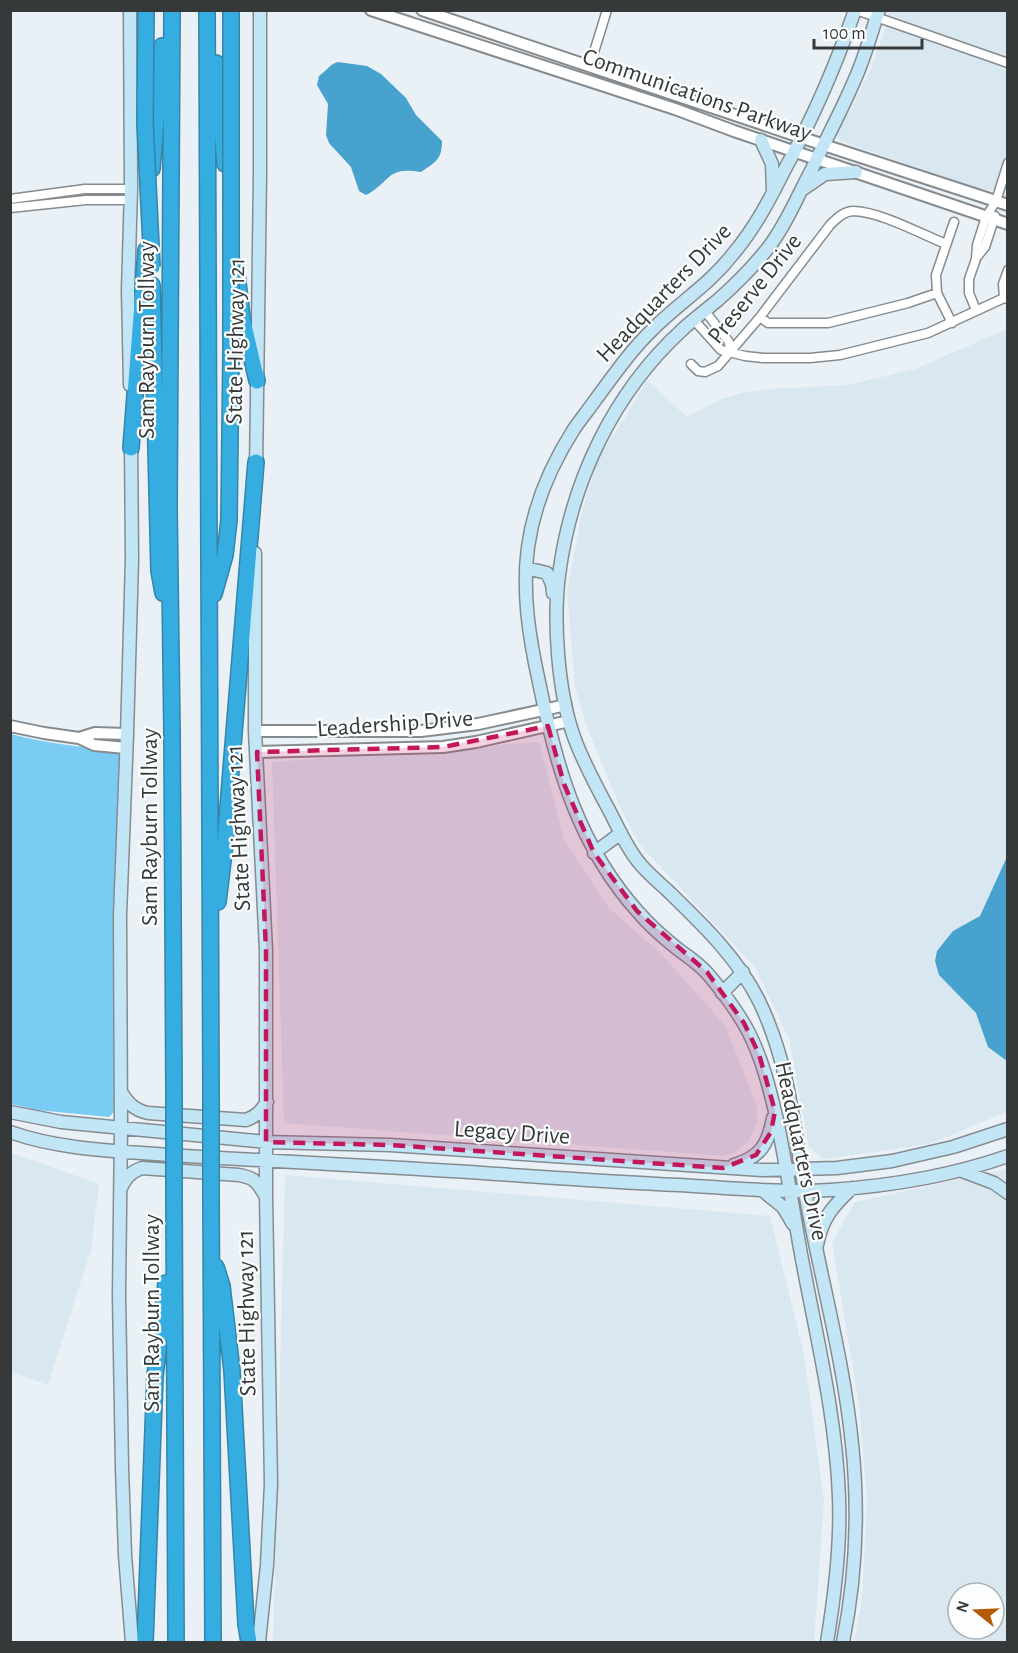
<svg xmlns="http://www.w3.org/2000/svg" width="1018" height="1653" font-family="'Alegreya Sans',sans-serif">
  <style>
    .built { fill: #d9e7f0; fill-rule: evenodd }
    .green { fill: #7bccf5 }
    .water { fill: #47a2ce }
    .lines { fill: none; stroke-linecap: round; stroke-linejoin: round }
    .minor-casing { stroke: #858b8f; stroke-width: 11 }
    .tertiary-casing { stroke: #858b8f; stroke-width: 14 }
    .secondary-casing { stroke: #858b8f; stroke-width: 15 }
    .motorway-casing { stroke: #3684a7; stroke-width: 18 }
    .minor { stroke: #fff; stroke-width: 8 }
    .tertiary { stroke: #fff; stroke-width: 10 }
    .secondary { stroke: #c3e6f6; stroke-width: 12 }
    .motorway { stroke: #36ade1; stroke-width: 15 }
    .motorway-bridge-casing { stroke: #3684a7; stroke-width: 18; stroke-linecap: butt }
    .motorway-bridge { stroke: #36ade1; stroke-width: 15 }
    .marked { fill: #c2185b; fill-opacity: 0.2; stroke: #c2185b; stroke-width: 4.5; stroke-dasharray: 12 8; stroke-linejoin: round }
    .labels { text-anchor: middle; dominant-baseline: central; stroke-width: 4.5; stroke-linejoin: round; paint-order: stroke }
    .street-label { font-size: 24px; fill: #36393a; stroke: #fcfefe }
  </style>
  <rect width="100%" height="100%" fill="#eaf1f6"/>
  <path class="built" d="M889,11H1007V193L978,188L840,141L837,136V130L852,107L872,66L885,29Z
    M1007,329V1112L929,1144L825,1159L809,1147L789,1039L755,967L639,844L619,805L588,730L575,687L567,591L583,507L599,456L625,418L647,380L687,417L719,400L745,392L770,389L848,385L915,369Z
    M539,742L564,840L609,908L661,954L725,1025L757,1106V1122L749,1141L736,1152L723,1156L284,1123L272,762Z
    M10,1152L99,1184L91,1250L48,1385L11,1372Z
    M1007,1169V1642H854L862,1600L867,1499L859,1405L832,1242L855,1202ZM958,1593H994V1629H958Z
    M285,1175L770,1216L804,1355L824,1501L814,1642H273Z"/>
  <path class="green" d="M11,734C45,743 79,747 114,750L119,753L120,759L113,940L115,1101L113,1113L109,1117L37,1110L11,1104Z"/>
  <path class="water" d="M338,62L367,66L381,74L406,98L416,115L442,141C442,159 436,162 421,172C386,166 392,181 366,195L359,191L351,167L329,143L326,135L328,104L317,85L319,76C326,71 330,64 338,62Z
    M1006,859H1008L1007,1061L988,1047L976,1013L939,975L935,961L937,951L953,931L980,916Z"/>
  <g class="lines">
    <g class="minor-casing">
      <path id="minor" d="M856,10L1008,63
        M588,65L594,52L607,10
        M10,199L85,189H131
        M10,208L86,200H131
        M976,258L985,247L995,216
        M1004,298L1003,284L1008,270
        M976,310L969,293V279L976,259L977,245L986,217L996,201L1008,163
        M705,311L729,342L730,351
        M760,317L768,323H828L908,303L937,293
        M694,320L721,350L745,356L763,358H810L840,355L928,333L1004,298L1008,299
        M952,323L937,293L936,275L954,222
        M691,364L698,371L705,372L718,366L760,317L830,225C837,218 844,211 854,211C881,212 921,234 946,244"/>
    </g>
    <g class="tertiary-casing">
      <path id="tertiary" d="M371,10L675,109L734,131L1008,224
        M422,10L833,148L1008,205
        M10,726L44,733L79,738L94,745L126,748
        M255,731H421L478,724L566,705
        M79,738L95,733L127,734
        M257,752L443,747L476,742L569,721"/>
    </g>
    <g class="secondary-casing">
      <path id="secondary" d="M761,140L772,164L773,190
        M803,189L825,174L856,172
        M130,385L128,290L131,189L130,10
        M131,441L132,559L127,734L120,916L121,1127L119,1295L122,1468L125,1555L132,1642
        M256,469L260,175V10
        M255,553V731L266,950V1196L271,1484L267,1565L259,1642
        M526,568L547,573L552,584L553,593
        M594,853L621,833
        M722,993L743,972
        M121,1092C128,1103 134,1110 148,1113L246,1120C257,1116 261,1111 267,1102
        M10,1112L61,1122L266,1142L390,1145L762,1170L837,1168L892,1161L953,1147L1008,1129
        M10,1132C61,1150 117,1151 170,1155C247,1160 324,1164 402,1168C494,1173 586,1181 679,1185C728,1188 780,1193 830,1190C890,1186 951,1176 1008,1156
        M734,1165C761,1157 768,1144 773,1118
        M962,1171L994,1183L1008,1193
        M121,1188C126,1177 131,1172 142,1168L239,1175C255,1178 257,1182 265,1195
        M762,1190L783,1207L793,1224
        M817,1245C822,1218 833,1206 852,1188
        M827,1642C835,1594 841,1546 839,1497C836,1415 816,1335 801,1254C793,1209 786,1164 777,1120C770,1090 763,1061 749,1033C740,1015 721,989 707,973C699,964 689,957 679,950C665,939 651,927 639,913C579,847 556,767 539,682C529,637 522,592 528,547C534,504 551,465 574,429C581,419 589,409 596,399C614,375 631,350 653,329C680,302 709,285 733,254C755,228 770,199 785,169C813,118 836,65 855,10
        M843,1642C856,1577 859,1510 852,1444C844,1363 822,1283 807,1203C794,1133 791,1067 759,1001C737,957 702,924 667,890C658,882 649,874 641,865C627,849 619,829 609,810C596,786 583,762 574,737C558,692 553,622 559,575C571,482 613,393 683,329C694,319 706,310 718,300C736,284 753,267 768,248C786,225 798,195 812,169C826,139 842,110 855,79C865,57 871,33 879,10"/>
    </g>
    <g class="motorway-casing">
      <path id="motorway" d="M172,10L169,507L172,733L174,1092
        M207,10L211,1096
        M216,63L225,164
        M152,169L162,46
        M236,266L242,317L257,381
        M152,285L159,571L163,593
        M131,448L146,250
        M214,594L225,555L229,520L231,351
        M218,902L225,844L256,462
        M174,1195L176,1642
        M211,1197L213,1642
        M216,1267L222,1286L232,1371L246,1624L249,1642
        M145,1642L155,1376L166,1283"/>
    </g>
    <use href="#minor" class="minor"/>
    <use href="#tertiary" class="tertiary"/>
    <use href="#secondary" class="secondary"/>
    <use href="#motorway" class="motorway"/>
    <g class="motorway-bridge-casing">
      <path id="motorway-bridge" d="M146,10L145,122L152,267
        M231,10V351
        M174,1092V1195
        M211,1096V1197"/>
    </g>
    <use href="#motorway-bridge" class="motorway-bridge"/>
  </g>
  <path class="marked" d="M548,726L564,784L594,853L637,911L707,972L744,1023L759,1054L775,1111L771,1132L756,1155L723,1168L390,1145L266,1142V950L257,752L443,747Z"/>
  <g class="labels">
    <g class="street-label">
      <text transform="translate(697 95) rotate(19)">Communications Parkway</text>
      <text transform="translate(755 289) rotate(-51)">Preserve Drive</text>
      <text transform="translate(664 293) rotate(-46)">Headquarters Drive</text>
      <text transform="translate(147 340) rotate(-90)">Sam Rayburn Tollway</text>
      <text transform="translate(236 341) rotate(-89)">State Highway 121</text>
      <text transform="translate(395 724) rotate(-4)">Leadership Drive</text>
      <text transform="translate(150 827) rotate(-90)">Sam Rayburn Tollway</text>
      <text transform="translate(239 828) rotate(-93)">State Highway 121</text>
      <text transform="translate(512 1133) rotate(4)">Legacy Drive</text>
      <text transform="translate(801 1151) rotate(78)">Headquarters Drive</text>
      <text transform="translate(152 1313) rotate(-90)">Sam Rayburn Tollway</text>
      <text transform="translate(247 1313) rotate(-91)">State Highway 121</text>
    </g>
  </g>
  <rect width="1018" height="1653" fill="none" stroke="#36393a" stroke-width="24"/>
  <g transform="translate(976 1611) rotate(288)"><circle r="28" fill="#fcfefe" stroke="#adafb0" stroke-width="1.5"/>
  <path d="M0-4.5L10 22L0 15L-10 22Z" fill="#b65905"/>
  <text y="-9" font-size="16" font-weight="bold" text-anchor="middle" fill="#36393a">N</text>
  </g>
  <path d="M814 39v9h108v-9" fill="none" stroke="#36393a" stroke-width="3"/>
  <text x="823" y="39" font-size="18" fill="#36393a" stroke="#fcfefe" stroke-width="4.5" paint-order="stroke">100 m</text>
</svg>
